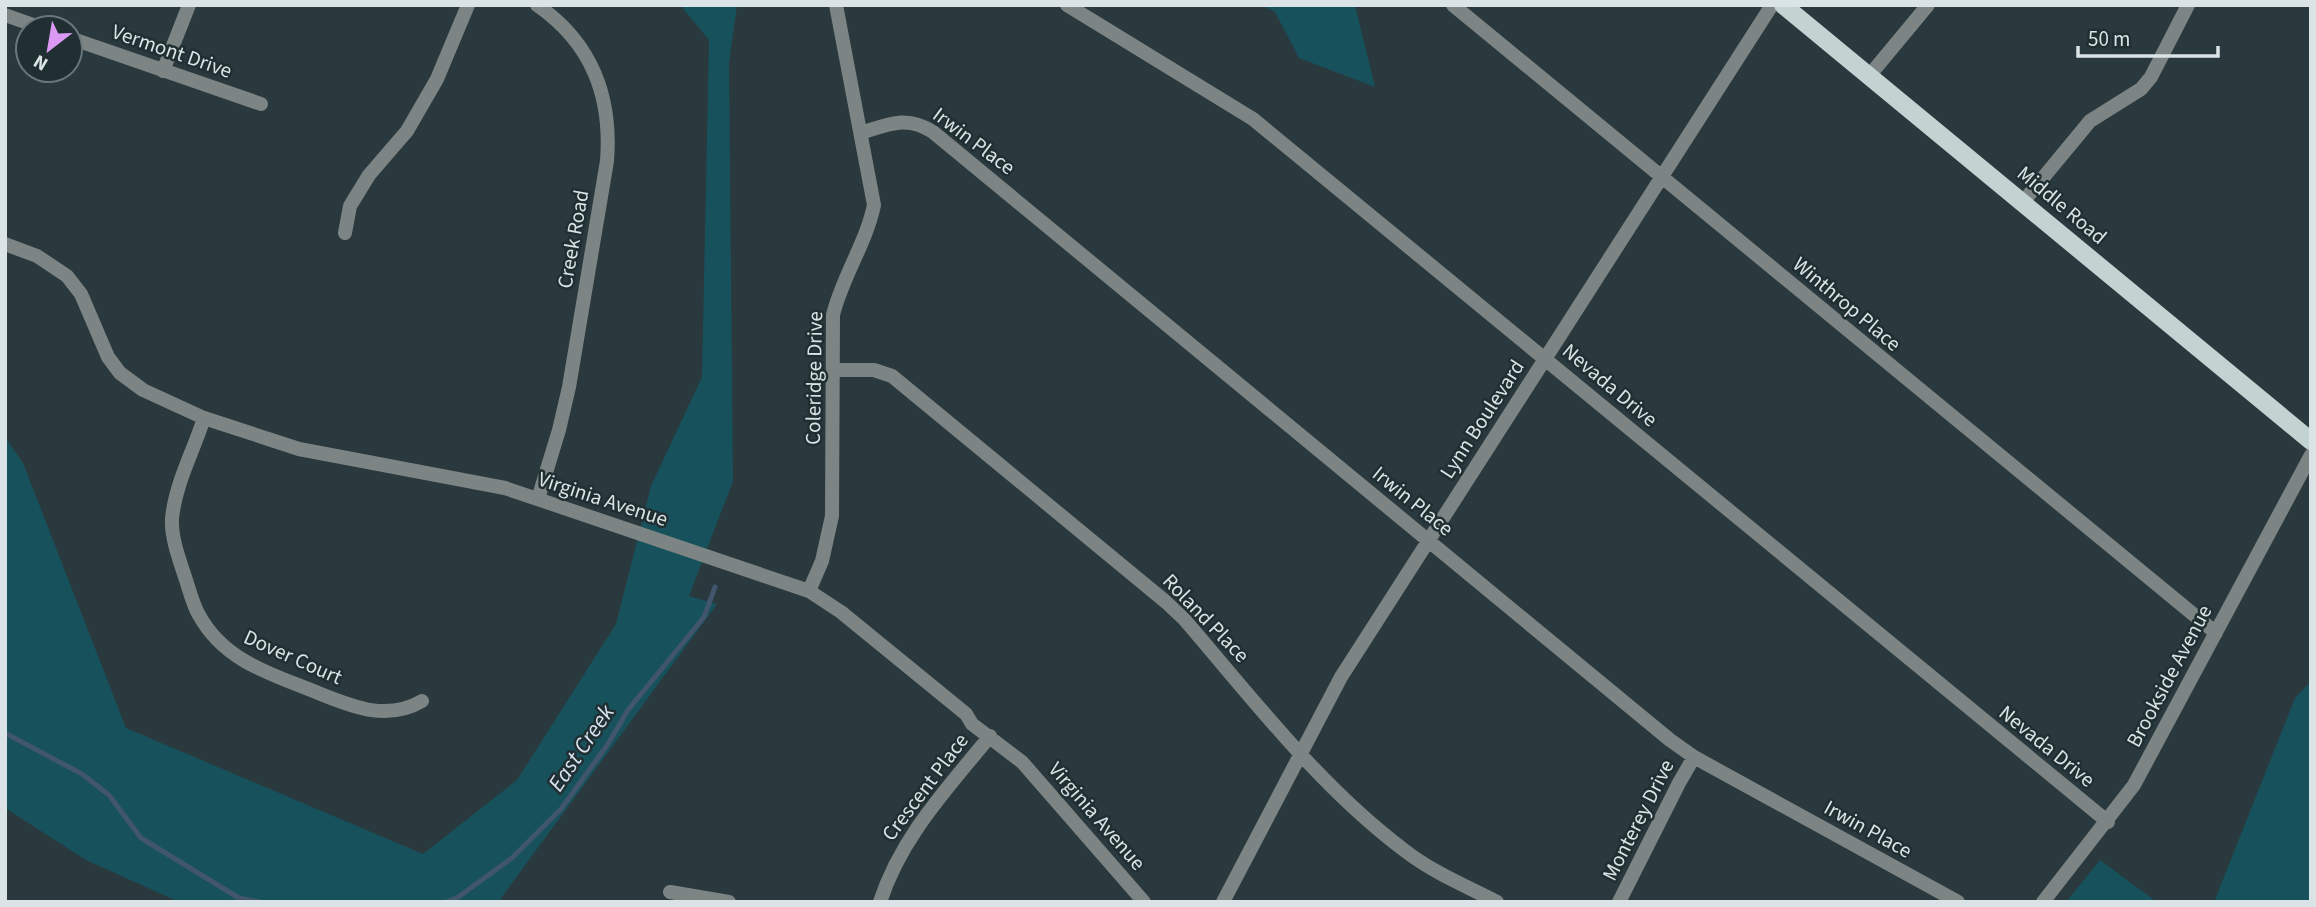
<svg xmlns="http://www.w3.org/2000/svg" width="2316" height="907" font-family="'Source Sans 3',sans-serif">
  <style>
    .green { fill: #17515c }
    .lines { fill: none; stroke-linecap: round; stroke-linejoin: round }
    .stream { stroke: #41566c; stroke-width: 5 }
    .street { stroke: #7d8584; stroke-width: 14 }
    .primary { stroke: #c3d3d2; stroke-width: 18 }
    .labels { text-anchor: middle; dominant-baseline: central; stroke-width: 5; stroke-linejoin: round; paint-order: stroke }
    .street-label { font-size: 21px; fill: #dae3e5; stroke: #202f32 }
    .water-label { font-size: 23px; font-style: italic; fill: #d9e4f3; stroke: #202f32 }
  </style>
  <rect width="100%" height="100%" fill="#2a393d"/>
  <path class="green" d="M680,5H737L729,63L733,481L689,596L717,604L501,898L503,902H179L86,860L5,808V437L23,463L126,728L423,854L517,780L616,624L651,486L702,377L709,40Z
    M1261,5H1355L1375,87L1299,58L1275,12Z
    M2311,681V902H2214L2295,698Z
    M2100,860L2157,902H2066Z"/>
  <g class="lines">
    <path class="stream" d="M5,733L82,774L109,795L141,838L239,898L260,902
      M446,902L457,898L512,858L561,809L608,744L628,710L704,617L715,587"/>
    <path class="street" d="M537,5C592,43 612,96 607,161L569,387L559,430L538,499
      M1067,5L1253,119L2108,822
      M1453,5L2216,633
      M5,15L42,28
      M70,38L261,104
      M163,71L189,5
      M1869,76L1928,5
      M861,133C889,124 907,115 933,132L1670,740L1694,757L1958,902
      M2023,202L2090,121L2141,89L2151,77L2188,5
      M345,233L350,206L369,175L407,131L437,79L468,5
      M5,244L37,256L67,276L81,294L108,357L120,373L143,390L204,418L299,449L505,488L809,591L841,612L966,714L972,724L1022,762L1144,902
      M833,370H874L892,376L1166,602L1184,619C1253,699 1319,786 1404,850C1432,872 1466,886 1497,902
      M204,418C194,450 175,484 172,519C171,539 180,561 186,580C190,592 193,605 199,615C224,661 271,674 316,692C351,706 386,722 422,701
      M809,591L822,561L832,516L833,315C842,277 866,244 874,205L836,5
      M670,892L729,902
      M880,902C901,837 947,789 990,736
      M1223,902L1341,677L1772,5
      M1619,902L1679,783L1694,757
      M2043,902L2134,785L2311,455"/>
    <path class="primary" d="M1783,5L2311,441"/>
  </g>
  <g class="labels">
    <g class="street-label">
      <text transform="translate(172 51) rotate(19)">Vermont Drive</text>
      <text transform="translate(974 141) rotate(37)">Irwin Place</text>
      <text transform="translate(2062 205) rotate(40)">Middle Road</text>
      <text transform="translate(573 239) rotate(-80)">Creek Road</text>
      <text transform="translate(1847 304) rotate(40)">Winthrop Place</text>
      <text transform="translate(814 378) rotate(-89)">Coleridge Drive</text>
      <text transform="translate(1610 385) rotate(40)">Nevada Drive</text>
      <text transform="translate(1482 419) rotate(-57)">Lynn Boulevard</text>
      <text transform="translate(603 499) rotate(18)">Virginia Avenue</text>
      <text transform="translate(1413 501) rotate(39)">Irwin Place</text>
      <text transform="translate(1206 618) rotate(46)">Roland Place</text>
      <text transform="translate(293 657) rotate(24)">Dover Court</text>
      <text transform="translate(2169 676) rotate(-62)">Brookside Avenue</text>
      <text transform="translate(2047 746) rotate(39)">Nevada Drive</text>
      <text transform="translate(925 787) rotate(-53)">Crescent Place</text>
      <text transform="translate(1097 816) rotate(49)">Virginia Avenue</text>
      <text transform="translate(1638 820) rotate(-63)">Monterey Drive</text>
      <text transform="translate(1868 829) rotate(29)">Irwin Place</text>
    </g>
    <g class="water-label">
      <text transform="translate(581 748) rotate(-56)">East Creek</text>
    </g>
  </g>
  <rect width="2316" height="907" fill="none" stroke="#dae3e5" stroke-width="14"/>
  <g transform="translate(49 49) rotate(211)"><circle r="33" fill="#202f32" stroke="#6a777a" stroke-width="2"/>
  <path d="M0-5L12 26L0 18L-12 26Z" fill="#dc99f4"/>
  <text y="-10" font-size="19" font-weight="bold" text-anchor="middle" fill="#dae3e5">N</text>
  </g>
  <path d="M2078 46v10h140v-10" fill="none" stroke="#dae3e5" stroke-width="3.5"/>
  <text x="2088" y="46" font-size="21" fill="#dae3e5" stroke="#202f32" stroke-width="5" paint-order="stroke">50 m</text>
</svg>
